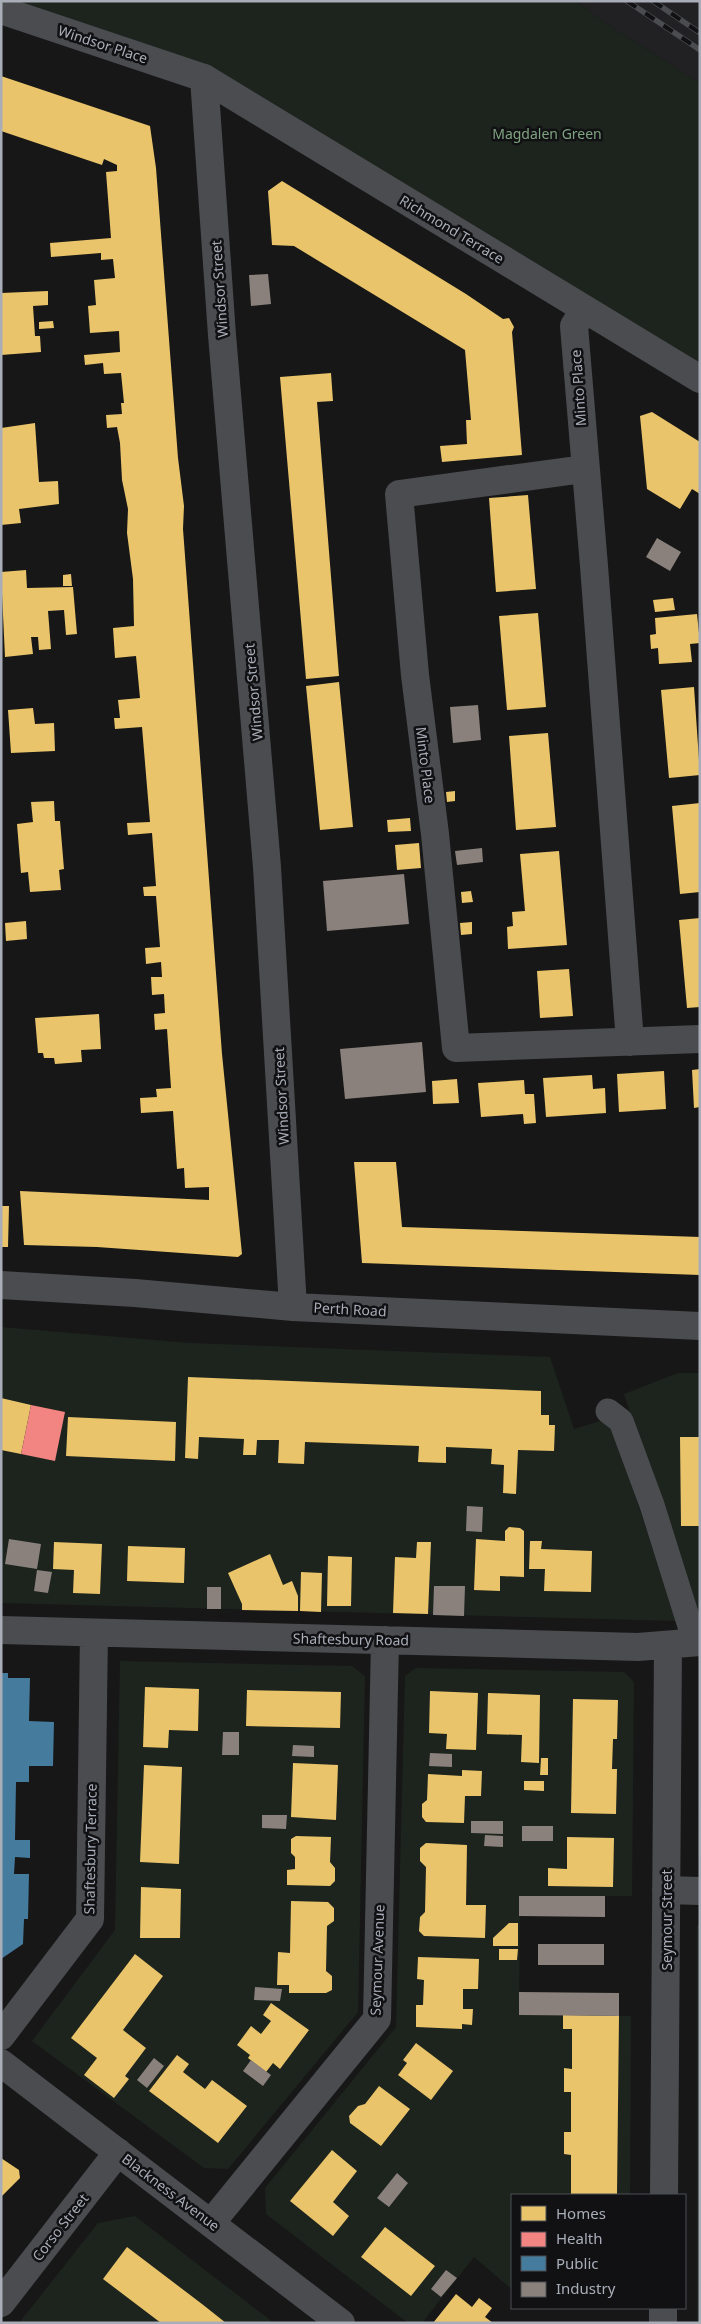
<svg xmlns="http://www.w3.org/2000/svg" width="701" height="2324" font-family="'Noto Sans',sans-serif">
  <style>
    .built { fill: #212123 }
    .green { fill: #1d241e }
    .homes { fill: #e9c46a }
    .health { fill: #f28482 }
    .public { fill: #457b9d }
    .industry { fill: #8a817c }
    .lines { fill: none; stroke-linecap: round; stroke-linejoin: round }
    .pedestrian { stroke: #4b4c50; stroke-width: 25 }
    .minor { stroke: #4b4c50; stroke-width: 28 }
    .tertiary { stroke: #4b4c50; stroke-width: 28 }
    .rail-casing { stroke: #4b4c4f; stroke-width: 5.5 }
    .rail { stroke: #111113; stroke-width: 4; stroke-dasharray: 11; stroke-linecap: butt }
    .labels { text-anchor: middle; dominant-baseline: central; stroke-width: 5; stroke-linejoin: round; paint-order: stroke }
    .street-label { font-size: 14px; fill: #a8adb8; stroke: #111113 }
    .park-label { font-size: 14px; fill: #7fa381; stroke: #111113 }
  </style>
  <rect width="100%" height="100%" fill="#171717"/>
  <path class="built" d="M576,1H700V83L604,22Z"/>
  <path class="green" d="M11,1H576L604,22L700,83V371L213,75Z
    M1,1327L189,1343L550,1357L574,1429L610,1418L676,1621L1,1603Z
    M678,1373H700V1621L624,1394Z
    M120,1661L352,1666L365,1676L358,2012L228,2169L204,2168L32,2041L115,1930Z
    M416,1668L624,1672L634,1682L632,1896H520L519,2015L631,2016L630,2195H512V2287H509L474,2257L422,2323H408L266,2214L265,2188L396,2027L405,1676Z
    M700,1671V1858L698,1857Z
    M700,1923V2323H697V1926Z
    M135,2216L274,2323H226L127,2248L161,2323H19L98,2223Z"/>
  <path class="homes" d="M1,76L150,126L156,168L178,458L184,506L183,529L222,1054L242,1254L238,1257L97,1247L24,1245L20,1191L209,1200V1187L185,1188L184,1168L177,1169L173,1111L141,1113L140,1098L157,1097L156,1089L171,1088L167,1029L155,1030L154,1014L165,1013L164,994L152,995L151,977H162L161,962L146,964L145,948L160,947L156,896H144L143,887L156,886L152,833L128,835L127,823L150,822L142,727L115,729L114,718H120L118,700L140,698L136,656L115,658L113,628L134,626L133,579L127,533L128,509L122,480L120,443L117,427L107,428L106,415L122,414L121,403H124L121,373L104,374L103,363L85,365L84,355L120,352L119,331L90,333L88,306L96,305L94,280L115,278L113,259L101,260V253L51,257L50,243L111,238L106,172L117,171V165L104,159L102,165L1,131Z
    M282,181L466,294L503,319L509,318L514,327L512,332L522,455L442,462L440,446L467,444L466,420H471L465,350L294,246L272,245L268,191Z
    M48,291V305L33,306L35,336H40L41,352L1,355V293Z
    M53,321L54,328L39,329V322Z
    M331,373L333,401L317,402L339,676L306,679L280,377Z
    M652,412L700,442V494L692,489L680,509L647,489L640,416Z
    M35,423L39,482L58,481L59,504L19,509L21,523L1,525V428Z
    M528,495L536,589L496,592L489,498Z
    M26,570L27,588L73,587L77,634L66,635L64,610L48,611L51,649L39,650L38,637H31L33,654L5,657L1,572Z
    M71,574L72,586H63V575Z
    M673,598L675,610L655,612L653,600Z
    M538,613L546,707L507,710L499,616Z
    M697,614L700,643L690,644L692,662L659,664L658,648L651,649L650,635L656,634L655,618Z
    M339,682L353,827L320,830L306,686Z
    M694,687L700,775L669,778L661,690Z
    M33,708L35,724L54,723L55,751L11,753L8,710Z
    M548,733L556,827L516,830L509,736Z
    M455,791V801L447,802L446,792Z
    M54,801L55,821H60L64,869L59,870L61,890L30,892L28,872L21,873L17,824L33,822L31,802Z
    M700,803V892L680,894L672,806Z
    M410,818L411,831L388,832L387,820Z
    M419,843L421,868L397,870L395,845Z
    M559,851L567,945L508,949L507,927L513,926L512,912L525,911L520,854Z
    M471,891L473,902L462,903L461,892Z
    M700,918V1007L687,1008L679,920Z
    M26,921L27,939L6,941L5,923Z
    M472,922V934L461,935L460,923Z
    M569,969L573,1016L540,1018L537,971Z
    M99,1014L101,1049L81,1050L82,1062L55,1064L54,1058H44L43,1053H38L35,1018Z
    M700,1069V1107L694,1108L692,1070Z
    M664,1071L666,1109L619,1112L617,1074Z
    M592,1075L593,1089L605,1088L606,1113L546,1117L543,1078Z
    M457,1079L459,1103L433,1104L432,1081Z
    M524,1080L525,1094H534L536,1123L524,1124L523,1114L481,1117L478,1083Z
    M354,1162H396L402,1227L700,1237V1275L362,1263Z
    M1,1206H9L8,1247H1Z
    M188,1377L541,1391V1415H549V1425H555L554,1451L518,1450L516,1494L503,1493L504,1465L491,1464L492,1449L446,1447V1463L418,1462L419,1446L305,1442L304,1464L278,1463L279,1440H257L256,1455H243L244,1439L199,1437L198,1459L185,1458Z
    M1,1398L31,1405L21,1454L1,1450Z
    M68,1417L176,1422L175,1461L66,1456Z
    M680,1437H700V1526H681Z
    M509,1527L520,1528L524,1531V1577L500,1576V1591L474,1590L476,1539L505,1541V1531Z
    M530,1541H542L541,1549L592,1551L591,1592L544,1591L545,1569H529Z
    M54,1542L102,1544L100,1594L73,1593L74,1570L53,1569Z
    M417,1542H431L428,1614L393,1613L395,1557L416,1558Z
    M128,1546L185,1548L184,1583L127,1581Z
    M270,1554L283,1585L292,1581L298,1596V1611L242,1610V1604L228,1573Z
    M328,1556L352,1557L351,1606H327Z
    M301,1572L322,1573L321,1612L300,1611Z
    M145,1687L199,1689L198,1731L169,1730L168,1748L143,1747Z
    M247,1690L341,1692L340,1728L246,1726Z
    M430,1691L478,1693L476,1750L446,1749L447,1734L429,1733Z
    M488,1693L540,1695L539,1763L521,1762L522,1735L487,1734Z
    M573,1699L618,1700L617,1739H613L612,1769H617L616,1814L571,1813Z
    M541,1758H548V1775H540Z
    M293,1763L338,1765L336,1820L291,1817Z
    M144,1765L182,1767L179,1864L140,1862Z
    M462,1770L482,1771L481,1796H465L464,1823L426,1822L422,1817V1804L427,1800L428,1774L462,1776Z
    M524,1781H544V1791L524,1790Z
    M296,1836L331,1837L330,1862L335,1868V1881L330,1886L287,1885V1870L295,1869V1857L291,1853V1839Z
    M567,1837L614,1838L613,1887L548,1886V1868L567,1869Z
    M426,1843L467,1845L466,1905H486L485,1938L424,1936L419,1931L420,1917L425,1912L426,1867L420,1861V1848Z
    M141,1887L181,1889L180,1938H140Z
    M291,1901L328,1902L334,1908V1921L327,1926L326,1971L332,1976V1990L326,1993H289V1985H277L278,1952L290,1953Z
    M509,1923H518V1946H493V1938Z
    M499,1949H518L517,1960H499Z
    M135,1954L163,1976L123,2030L146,2048L125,2076L129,2079L114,2098L84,2075L97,2058L71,2038Z
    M418,1957L479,1959L478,1989H463V2009H473L472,2025L462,2024V2029L416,2027V2005H423L424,1980L417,1979Z
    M271,2003L309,2030L280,2069L273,2063L266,2072L248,2058L250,2055L237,2045L251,2026L261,2034L271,2021L263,2015Z
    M563,2015L619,2016L617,2195H571V2155L564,2154V2132H571V2092H564V2068L572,2069V2029H563Z
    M416,2043L453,2071L431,2100L398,2075L407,2063L403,2060Z
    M177,2055L189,2064L183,2072L205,2089L212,2080L247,2106L218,2143L149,2091Z
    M379,2086L410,2109L381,2146L350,2123L349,2116L358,2106L365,2104Z
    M332,2150L357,2171L333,2202L349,2216L333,2236L290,2201Z
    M1,2158L19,2170L20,2178L1,2197Z
    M385,2227L435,2266L411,2296L361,2257Z
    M127,2247L202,2304L226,2323H161L103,2279Z
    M456,2294L472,2307L479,2298L492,2308L485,2317L493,2323H433Z"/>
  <path class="health" d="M31,1405L65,1412L55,1461L21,1454Z"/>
  <path class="public" d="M1,1673H8V1678H30L29,1721L54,1722L53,1766H29V1782H16L15,1840H30V1858L15,1857L14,1874H29L28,1919H24L23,1944L1,1959Z"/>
  <path class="industry" d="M268,274L271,304L251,306L249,275Z
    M657,538L681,552L670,571L646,557Z
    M478,705L481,740L453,743L450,707Z
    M482,848L483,862L457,865L455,851Z
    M404,874L409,924L327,931L323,881Z
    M422,1042L426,1092L345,1099L340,1049Z
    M467,1506L483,1507L482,1532L466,1531Z
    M9,1539L41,1544L37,1569L5,1564Z
    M37,1570L52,1572L48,1593L34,1591Z
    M434,1586H465L464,1616L433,1615Z
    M207,1587H221V1609H207Z
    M223,1732H239V1755H222Z
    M293,1745L314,1746V1757L292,1756Z
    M430,1753L452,1754V1767L429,1766Z
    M262,1815H287L286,1829L262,1828Z
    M471,1821H503V1834L471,1833Z
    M522,1826H553V1841H522Z
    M485,1835L503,1836V1847L484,1846Z
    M519,1896H605V1917L519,1916Z
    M538,1944H604V1965H538Z
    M255,1987L282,1989L280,2001L254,2000Z
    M519,1992L619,1993V2016L519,2015Z
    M154,2058L164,2066L147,2088L137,2080Z
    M251,2060L271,2075L263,2086L243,2071Z
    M397,2173L408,2183L389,2207L377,2198Z
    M446,2270L457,2278L441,2297L431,2289Z"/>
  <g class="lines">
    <path class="pedestrian" d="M608,1411L621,1421L652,1505L695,1642"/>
    <path class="minor" d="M204,78L700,379
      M584,310L574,326L594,566L630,1042
      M584,469L399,494L415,675L435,834L456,1048L700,1039
      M1,1630L638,1647L700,1642
      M666,1890L700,1891
      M1,2036L90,1919L94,1633
      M664,2195L668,1645
      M211,2223L377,2019L385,1640
      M1,2303L118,2152
      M663,2323V2308"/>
    <path class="tertiary" d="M1,10L204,78L222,335L267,867L293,1307
      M1,1285L135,1293L293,1307L700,1326
      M1,2063L341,2323"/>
    <g class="rail-casing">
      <path id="rail" d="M627,1L700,50
        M653,1L700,33"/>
    </g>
    <use href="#rail" class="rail"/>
  </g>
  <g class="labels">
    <g class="street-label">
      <text transform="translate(103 44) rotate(18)">Windsor Place</text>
      <text transform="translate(452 229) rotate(31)">Richmond Terrace</text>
      <text transform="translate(219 289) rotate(-94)">Windsor Street</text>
      <text transform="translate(578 388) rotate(-94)">Minto Place</text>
      <text transform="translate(253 692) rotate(-95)">Windsor Street</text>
      <text transform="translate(426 765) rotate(83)">Minto Place</text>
      <text transform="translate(281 1096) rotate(-93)">Windsor Street</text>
      <text transform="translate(350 1309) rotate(3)">Perth Road</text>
      <text transform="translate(351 1639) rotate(1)">Shaftesbury Road</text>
      <text transform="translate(90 1849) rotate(-89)">Shaftesbury Terrace</text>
      <text transform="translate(666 1920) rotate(-90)">Seymour Street</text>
      <text transform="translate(377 1960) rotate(-88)">Seymour Avenue</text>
      <text transform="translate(171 2192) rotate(37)">Blackness Avenue</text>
      <text transform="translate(60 2227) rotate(-52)">Corso Street</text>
    </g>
    <g class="park-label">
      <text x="547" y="133">Magdalen Green</text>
    </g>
  </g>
  <rect width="701" height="2324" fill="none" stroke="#a8adb8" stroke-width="5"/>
  <rect x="511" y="2194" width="175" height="115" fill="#111113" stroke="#4d4f55"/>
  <rect x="521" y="2206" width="25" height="15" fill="#e9c46a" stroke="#4d4f55"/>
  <text x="556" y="2219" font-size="15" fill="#a8adb8">Homes</text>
  <rect x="521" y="2232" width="25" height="15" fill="#f28482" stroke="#4d4f55"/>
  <text x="556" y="2244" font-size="15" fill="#a8adb8">Health</text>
  <rect x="521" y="2256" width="25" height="15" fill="#457b9d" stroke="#4d4f55"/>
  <text x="556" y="2269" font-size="15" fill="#a8adb8">Public</text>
  <rect x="521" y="2282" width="25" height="15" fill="#8a817c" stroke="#4d4f55"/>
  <text x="556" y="2294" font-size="15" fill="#a8adb8">Industry</text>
</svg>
